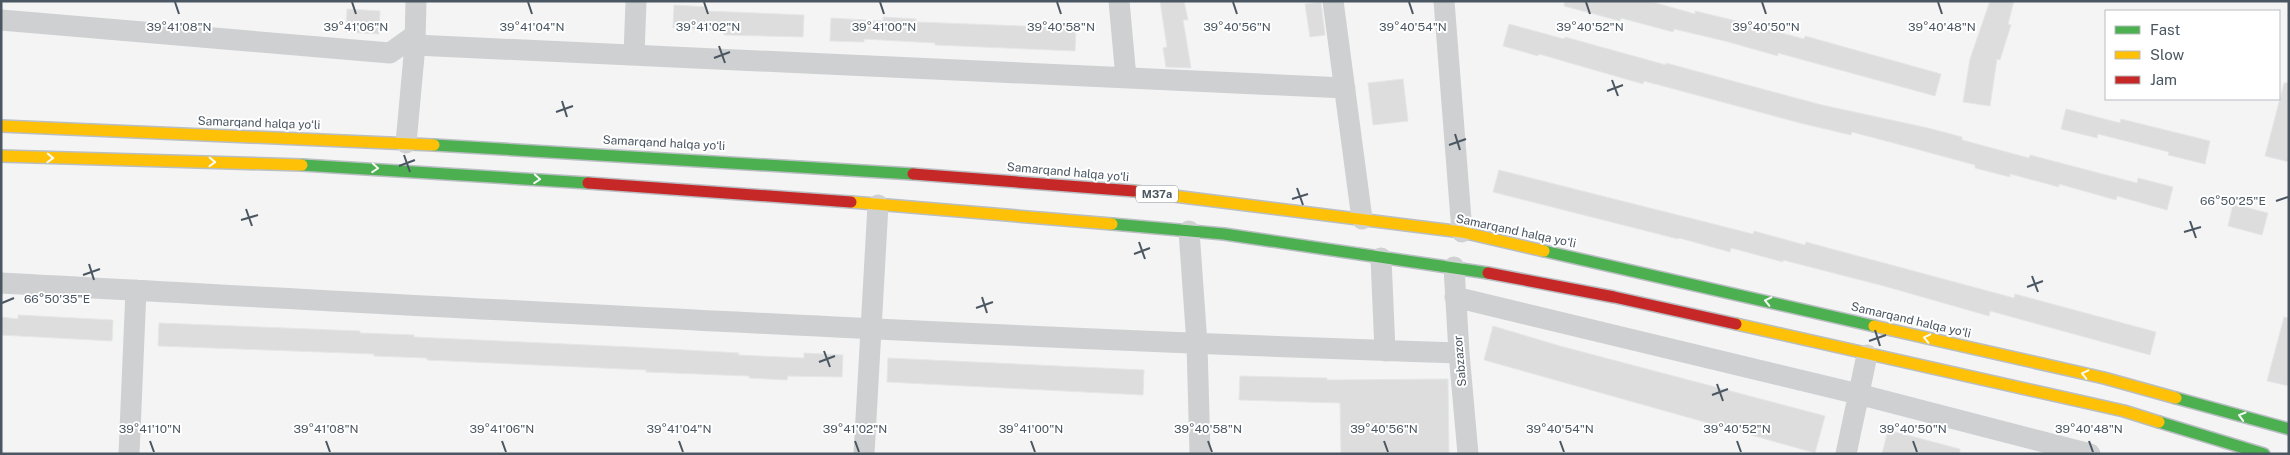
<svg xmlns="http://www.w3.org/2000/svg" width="2290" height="455" font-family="'Public Sans',sans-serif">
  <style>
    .building { fill: #ddddde; stroke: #e5e6e7 }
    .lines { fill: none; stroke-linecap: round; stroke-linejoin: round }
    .fast-casing { stroke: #b9bec3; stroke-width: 14 }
    .slow-casing { stroke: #b9bec3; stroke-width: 14 }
    .jam-casing { stroke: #b9bec3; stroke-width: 14 }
    .street { stroke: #ced0d2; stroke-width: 21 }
    .fast { stroke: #4caf50; stroke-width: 11 }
    .slow { stroke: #ffc107; stroke-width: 11 }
    .jam { stroke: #c62828; stroke-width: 11 }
    .oneway { stroke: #f6fbf6 }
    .ticks { fill: none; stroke: #4a5661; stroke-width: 2 }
    .labels { text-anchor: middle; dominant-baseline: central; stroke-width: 4; stroke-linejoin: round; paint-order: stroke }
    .shield { fill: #fff; stroke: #808990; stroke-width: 1 }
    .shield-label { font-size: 11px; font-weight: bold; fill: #4a5661 }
    .street-label { font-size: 12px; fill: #4a5661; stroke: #fff }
    .ticks-label { font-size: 12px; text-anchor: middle; fill: #4a5661; stroke: #fff; stroke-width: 4; stroke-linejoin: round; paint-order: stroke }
  </style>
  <rect width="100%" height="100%" fill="#f4f4f4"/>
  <path class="building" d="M1160,1H1184L1188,20H1183L1191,68L1166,67L1163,48L1167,47Z
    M1565,1H1649L1695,14V11L1749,24L1804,39L1805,36L1941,74L1935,96L1778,53V56L1725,41L1674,29L1673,32L1621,18L1620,21L1564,6Z
    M1990,1H2014L2008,24L2011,25L2000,60L1997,59L1990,106L1963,102L1970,59Z
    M1321,2L1325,35L1310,37L1305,4Z
    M674,5L707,7V11L804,15L803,37L724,35V31L673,28Z
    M347,9L380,11L379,34L346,32Z
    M883,17L916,19V22L1076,28L1075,51L935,45V43L864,39V42L830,41L831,18L883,21Z
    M1509,24L1564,39L1565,37L1666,65V63L1822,105L1928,128L1962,137V140L2029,158L2030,155L2137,183L2138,178L2173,187L2167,210L2117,196L2116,200L2059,184V187L2010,174V177L1975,168V165L1905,146L1852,132L1851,135L1800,123L1644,81L1643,84L1539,54L1538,56L1503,46Z
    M1403,79L1408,121L1373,125L1368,83Z
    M2284,83H2289V162L2265,156Z
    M2066,109L2120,123L2121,119L2210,141L2205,164L2168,155L2169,152L2098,134L2097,138L2061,129Z
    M1499,170L1753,234L1754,231L1805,245L1806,242L2014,298L2015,294L2156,332L2150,355L1990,311L1989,316L1884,286L1783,260V262L1731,248L1730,252L1679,238L1678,239L1493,192Z
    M2233,204L2268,213L2262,235L2228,226Z
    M18,315L113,320L112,341L1,335V317L18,319Z
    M2284,317L2289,318V386L2267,381Z
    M159,323L360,331V333L414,335V337L631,347L739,353L738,355L804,358V353L843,355L842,377L788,376L787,380L749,378V376L646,372V370L427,360V358L374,356V354L158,346Z
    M1493,326L1560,346L1825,416L1815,453L1484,360Z
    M888,358L1144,370L1143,395L887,382Z
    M1240,376L1327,378V380L1448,379L1449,454H1341L1340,403L1239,400Z
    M1888,430L1960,449V454H1882Z"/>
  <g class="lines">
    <g class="fast-casing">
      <path id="fast" d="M434,145L913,174
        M302,165L588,183
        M1112,224L1224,234L1488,273
        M1544,251L1874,326
        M2176,398L2289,429
        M2159,422L2264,454"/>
    </g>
    <g class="slow-casing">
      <path id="slow" d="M1,126L434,145
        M1,156L302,165
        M1134,191L1462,232L1544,251
        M851,202L1112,224
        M1736,324L2124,411L2159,422
        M1874,326L2104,378L2176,398"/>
    </g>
    <g class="jam-casing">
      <path id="jam" d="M913,174L1134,191
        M588,183L851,202
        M1488,273L1614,297L1736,324"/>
    </g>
    <path class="street" d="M1119,1L1126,78
      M1333,1L1362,219
      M1444,1L1462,232
      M1,20L390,53L415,35
      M415,45L1345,88
      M634,55L636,1
      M406,143L415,45L416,1
      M1189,231L1197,344L1200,454
      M1381,258L1385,351
      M1454,267L1459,353L1468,454
      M1,283C487,309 972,337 1459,353
      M1455,297L1858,394L2090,454
      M129,454L136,290
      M864,454L878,205
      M1846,454L1867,355"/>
    <use href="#fast" class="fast"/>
    <use href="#slow" class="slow"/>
    <use href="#jam" class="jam"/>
  </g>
  <defs><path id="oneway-chevron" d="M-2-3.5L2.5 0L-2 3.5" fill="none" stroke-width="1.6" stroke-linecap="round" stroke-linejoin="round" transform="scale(1.25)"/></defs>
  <g class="oneway">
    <use href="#oneway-chevron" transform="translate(50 158) rotate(2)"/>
    <use href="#oneway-chevron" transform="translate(212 162) rotate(2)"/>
    <use href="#oneway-chevron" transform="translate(375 168) rotate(4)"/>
    <use href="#oneway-chevron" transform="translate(537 179) rotate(4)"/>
    <use href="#oneway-chevron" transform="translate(1768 301) rotate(-167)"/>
    <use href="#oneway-chevron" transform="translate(1927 338) rotate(-167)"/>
    <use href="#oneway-chevron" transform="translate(2085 374) rotate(-167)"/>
    <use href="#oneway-chevron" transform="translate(2242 416) rotate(-164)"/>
  </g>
  <path class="ticks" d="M175,2L179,14M352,2L356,14M528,2L532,14M704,2L708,14M880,2L884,14M1057,2L1061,14M1233,2L1237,14M1409,2L1413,14M1586,2L1590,14M1762,2L1766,14M1938,2L1942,14M719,46L725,63M714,58L730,52M1612,80L1618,96M1607,91L1623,85M562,101L567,117M556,112L573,106M1455,134L1460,150M1449,145L1466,139M404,155L410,172M399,166L415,160M1297,188L1303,205M1292,199L1308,194M2276,201L2288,197M246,209L252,226M241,220L258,215M2190,221L2196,238M2184,232L2201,227M1139,242L1145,259M1134,254L1150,248M89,264L94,280M83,275L100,269M2032,276L2038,292M2027,287L2043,281M982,297L987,313M2,303L14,298M976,308L993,302M1875,330L1880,346M1869,341L1886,335M824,351L830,367M819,362L835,356M1717,384L1723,401M1712,395L1728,389M150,441L154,452M326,441L330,452M502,441L506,452M679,441L683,452M855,441L859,452M1031,441L1035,452M1208,441L1212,452M1384,441L1388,452M1560,441L1564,452M1737,441L1741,452M1913,441L1917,452M2089,441L2093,452"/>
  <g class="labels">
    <rect class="shield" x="1136" y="185.5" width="42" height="17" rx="4"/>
    <g class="shield-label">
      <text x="1157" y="194">M37a</text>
    </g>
    <g class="street-label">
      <text transform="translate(259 123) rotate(2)">Samarqand halqa yoʻli</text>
      <text transform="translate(664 143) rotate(3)">Samarqand halqa yoʻli</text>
      <text transform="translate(1068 172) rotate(5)">Samarqand halqa yoʻli</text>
      <text transform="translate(1516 231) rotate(12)">Samarqand halqa yoʻli</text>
      <text transform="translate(1911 320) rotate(13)">Samarqand halqa yoʻli</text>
      <text transform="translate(1460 361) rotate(-95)">Sabzazor</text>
    </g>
  </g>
  <g class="ticks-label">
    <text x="532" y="31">39°41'04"N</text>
    <text x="1237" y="31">39°40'56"N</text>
    <text x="1766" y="31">39°40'50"N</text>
    <text x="1942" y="31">39°40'48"N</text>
    <text x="179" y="31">39°41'08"N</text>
    <text x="356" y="31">39°41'06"N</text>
    <text x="708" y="31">39°41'02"N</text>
    <text x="884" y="31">39°41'00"N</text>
    <text x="1061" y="31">39°40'58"N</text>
    <text x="1413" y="31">39°40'54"N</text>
    <text x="1590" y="31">39°40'52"N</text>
    <text x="2233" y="205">66°50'25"E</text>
    <text x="57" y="303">66°50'35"E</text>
    <text x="150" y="433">39°41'10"N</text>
    <text x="326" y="433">39°41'08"N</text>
    <text x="502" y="433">39°41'06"N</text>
    <text x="679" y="433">39°41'04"N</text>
    <text x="855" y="433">39°41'02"N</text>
    <text x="1031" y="433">39°41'00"N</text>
    <text x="1208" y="433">39°40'58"N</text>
    <text x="1384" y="433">39°40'56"N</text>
    <text x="1560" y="433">39°40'54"N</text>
    <text x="1737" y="433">39°40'52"N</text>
    <text x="1913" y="433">39°40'50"N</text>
    <text x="2089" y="433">39°40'48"N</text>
  </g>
  <rect width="2290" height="455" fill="none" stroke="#4a5661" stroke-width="5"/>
  <rect x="2105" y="10" width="175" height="90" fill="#ffffff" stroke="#b7bbc0"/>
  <rect x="2115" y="26" width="25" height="8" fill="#4caf50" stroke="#b7bbc0"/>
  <text x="2150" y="35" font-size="15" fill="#4a5661">Fast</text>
  <rect x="2115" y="51" width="25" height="8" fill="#ffc107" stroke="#b7bbc0"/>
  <text x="2150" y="60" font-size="15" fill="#4a5661">Slow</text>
  <rect x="2115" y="76" width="25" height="8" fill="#c62828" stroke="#b7bbc0"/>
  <text x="2150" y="85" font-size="15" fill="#4a5661">Jam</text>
</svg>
